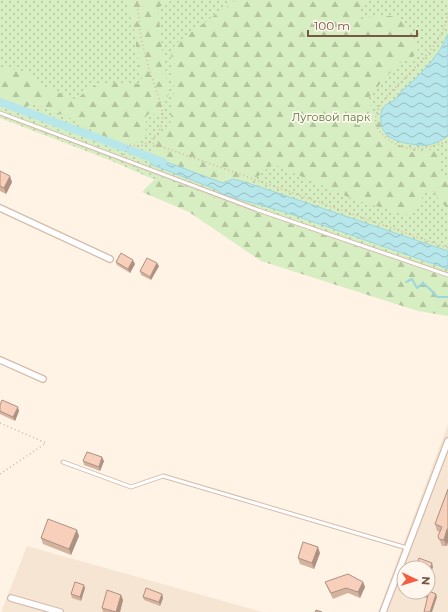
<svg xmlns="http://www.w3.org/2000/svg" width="448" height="612" font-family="Montserrat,sans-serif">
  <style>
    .residential { fill: #f7e5d3; fill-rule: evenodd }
    .green { fill: url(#green-dots) }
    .forest { fill: url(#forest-firs) }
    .water { fill: url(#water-waves); stroke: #9cd7de }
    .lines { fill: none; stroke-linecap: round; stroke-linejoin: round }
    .stream { stroke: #9cd7de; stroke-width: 2 }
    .canal { stroke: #b7e6eb; stroke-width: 8 }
    .service-casing { stroke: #d4bcac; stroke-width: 5 }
    .minor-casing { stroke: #d4bcac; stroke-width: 8 }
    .path { stroke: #dcb29c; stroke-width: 1.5; stroke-dasharray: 1 3; stroke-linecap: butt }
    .service { stroke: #fff; stroke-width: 3 }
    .minor { stroke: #fff; stroke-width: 5.5 }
    .wall { fill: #d4b2a0 }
    .shaded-wall { fill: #ad9182 }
    .building { fill: #f7cfba; stroke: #ad9182 }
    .labels { text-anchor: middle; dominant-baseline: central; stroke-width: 3.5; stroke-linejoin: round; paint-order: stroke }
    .park-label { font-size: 11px; fill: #527b3b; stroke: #fff7ee }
  </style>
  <defs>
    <pattern id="green-dots" width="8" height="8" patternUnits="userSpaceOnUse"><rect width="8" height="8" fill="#d6eec2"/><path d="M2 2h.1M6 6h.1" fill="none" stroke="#b3c49f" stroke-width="1.8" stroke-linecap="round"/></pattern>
    <pattern id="forest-firs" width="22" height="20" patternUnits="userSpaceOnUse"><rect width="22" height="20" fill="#d6eec2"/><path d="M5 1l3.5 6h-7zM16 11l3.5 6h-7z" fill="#b3c49f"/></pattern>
    <pattern id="water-waves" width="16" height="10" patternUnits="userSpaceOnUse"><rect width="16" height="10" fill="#b7e6eb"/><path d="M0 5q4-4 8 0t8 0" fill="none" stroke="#9abdc0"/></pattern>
  </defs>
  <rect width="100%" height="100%" fill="#fef3e5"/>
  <path class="residential" d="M448,424V612H378ZM404,568H428V592H404Z
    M27,546L262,612H1Z"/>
  <path class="green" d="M0,0H448V278L251,213L148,177L112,161L0,118Z"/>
  <path class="forest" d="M128,0H171L168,4L158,7L162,49L169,93L159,116L150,113L146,116V135L135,143L127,145L118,144L70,118L33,103L23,109L0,99V67L26,72L46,87L76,100C80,97 84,92 89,89C103,80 127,83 143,84L136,49V35L129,13Z
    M236,0H369L358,11L361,20C379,15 394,11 408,27C413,33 415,43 418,50L412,59L402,61L383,80L368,99L371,107L381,122L382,130L397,144L414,153L436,149L443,157L437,172L442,177L448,175V208L441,203L434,192L424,190L421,202L408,215L355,200L273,164L251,182L248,183L233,179L223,183L153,157L150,152L170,126L174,91L171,50L179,41Z
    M158,176L212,197L448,278V316L418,311L261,261L189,212L142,192Z"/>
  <path class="water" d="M448,34V136C434,145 427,147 411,144C396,142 381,137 381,120C380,116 381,112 383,108C386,103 391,103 395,100C398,96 401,91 405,88C422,73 440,55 448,34Z
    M153,157L223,183L233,179L248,183L448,251V269L285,212L224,195L215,189L150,164Z"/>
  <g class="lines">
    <path class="stream" d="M406,282L412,279L417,288L423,283L431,290L437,297H448"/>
    <path class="canal" d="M0,102L163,162"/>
    <g class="service-casing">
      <path id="service" d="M0,113L258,210L448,275
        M63,462L131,487L163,476L407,548"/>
    </g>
    <g class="minor-casing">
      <path id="minor" d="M0,208L110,259
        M0,360L43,379
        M11,598L60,612
        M383,612L448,441"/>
    </g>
    <path class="path" d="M448,13C445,40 419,63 401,82C392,90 378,104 376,116C373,128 383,136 392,142C410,153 430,148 448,141
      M149,142L448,248
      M124,155L129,145L141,146L149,142L158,133L161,126L163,116L161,104L149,69L141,39L137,0
      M0,423L46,443
      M0,474L46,443"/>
    <use href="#service" class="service"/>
    <use href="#minor" class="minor"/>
  </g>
  <path class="wall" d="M0,171L12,182L6,194L0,191Z
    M116,262L135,264L130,273L117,265Z
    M159,266L151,280L141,275L140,271Z
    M0,405L19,411L15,421L0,414Z
    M83,461H104L100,471L84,465Z
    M448,489V541L447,546H442L438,536L440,532L437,531L435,524Z
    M79,536L71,555L43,544L41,538Z
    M320,553L314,569L300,564L298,558Z
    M325,582H363L365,587L360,598L348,593L333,599L327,587Z
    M85,588L81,601L72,598L71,594Z
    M430,590L427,598L420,596L419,592Z
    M162,594L163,598L160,606L144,600L143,597Z
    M121,595L123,600L120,612H103L102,608Z"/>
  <path class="shaded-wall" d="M10,176L12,182L6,194L4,188Z
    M133,260L135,264L130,273L128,269Z
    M157,263L159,266L151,280L150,277Z
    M18,407L19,411L15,421L13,417Z
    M102,457L104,461L100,471L99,467Z
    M447,529L448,531V541L447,546L444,540Z
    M77,530L79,536L71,555L69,549Z
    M318,547L320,553L314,569L312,563Z
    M432,563L433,567L430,576L429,572Z
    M363,582L365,587L360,598L358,592Z
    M84,585L85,588L81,601L80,597Z
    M428,586L430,590L427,598L425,594L426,592H428Z
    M162,594L163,598L160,606L159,602Z
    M436,594L437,597L432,612H430Z
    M121,595L123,600L120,612H116Z"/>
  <path class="building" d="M0,171L10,176L4,188L0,186Z
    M121,253L133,260L128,269L116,262Z
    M147,258L157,263L150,277L140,271Z
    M2,400L18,407L13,417L0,411V405Z
    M87,452L102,457L99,467L83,461Z
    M448,489V529H447L444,540L439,539L438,536L442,527L435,524Z
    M48,519L77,530L69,549L41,538Z
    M303,542L318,547L312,563L298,558Z
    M419,558L432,563L429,572H428V568H416Z
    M348,574L363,582L358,592L346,588L331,593L325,582Z
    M75,582L84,585L80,597L71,594Z
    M146,588L162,594L159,602L143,597Z
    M107,590L121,595L116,612L102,608Z
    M429,591L436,594L430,612H424Z
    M419,592H426L425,594Z
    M316,610L322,612H315Z"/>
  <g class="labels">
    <g class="park-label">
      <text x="331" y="117">Луговой парк</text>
    </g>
  </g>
  <g transform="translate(416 580) rotate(94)"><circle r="19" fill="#fff7ee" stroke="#cab7ab"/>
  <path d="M0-3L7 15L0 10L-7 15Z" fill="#f45e3e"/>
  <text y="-6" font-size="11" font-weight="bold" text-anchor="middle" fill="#7b5747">N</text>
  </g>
  <path d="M308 30v6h109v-6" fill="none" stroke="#7b5747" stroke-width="2"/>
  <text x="314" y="30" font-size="12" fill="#7b5747" stroke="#fff7ee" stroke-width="3" paint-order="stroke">100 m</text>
</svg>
